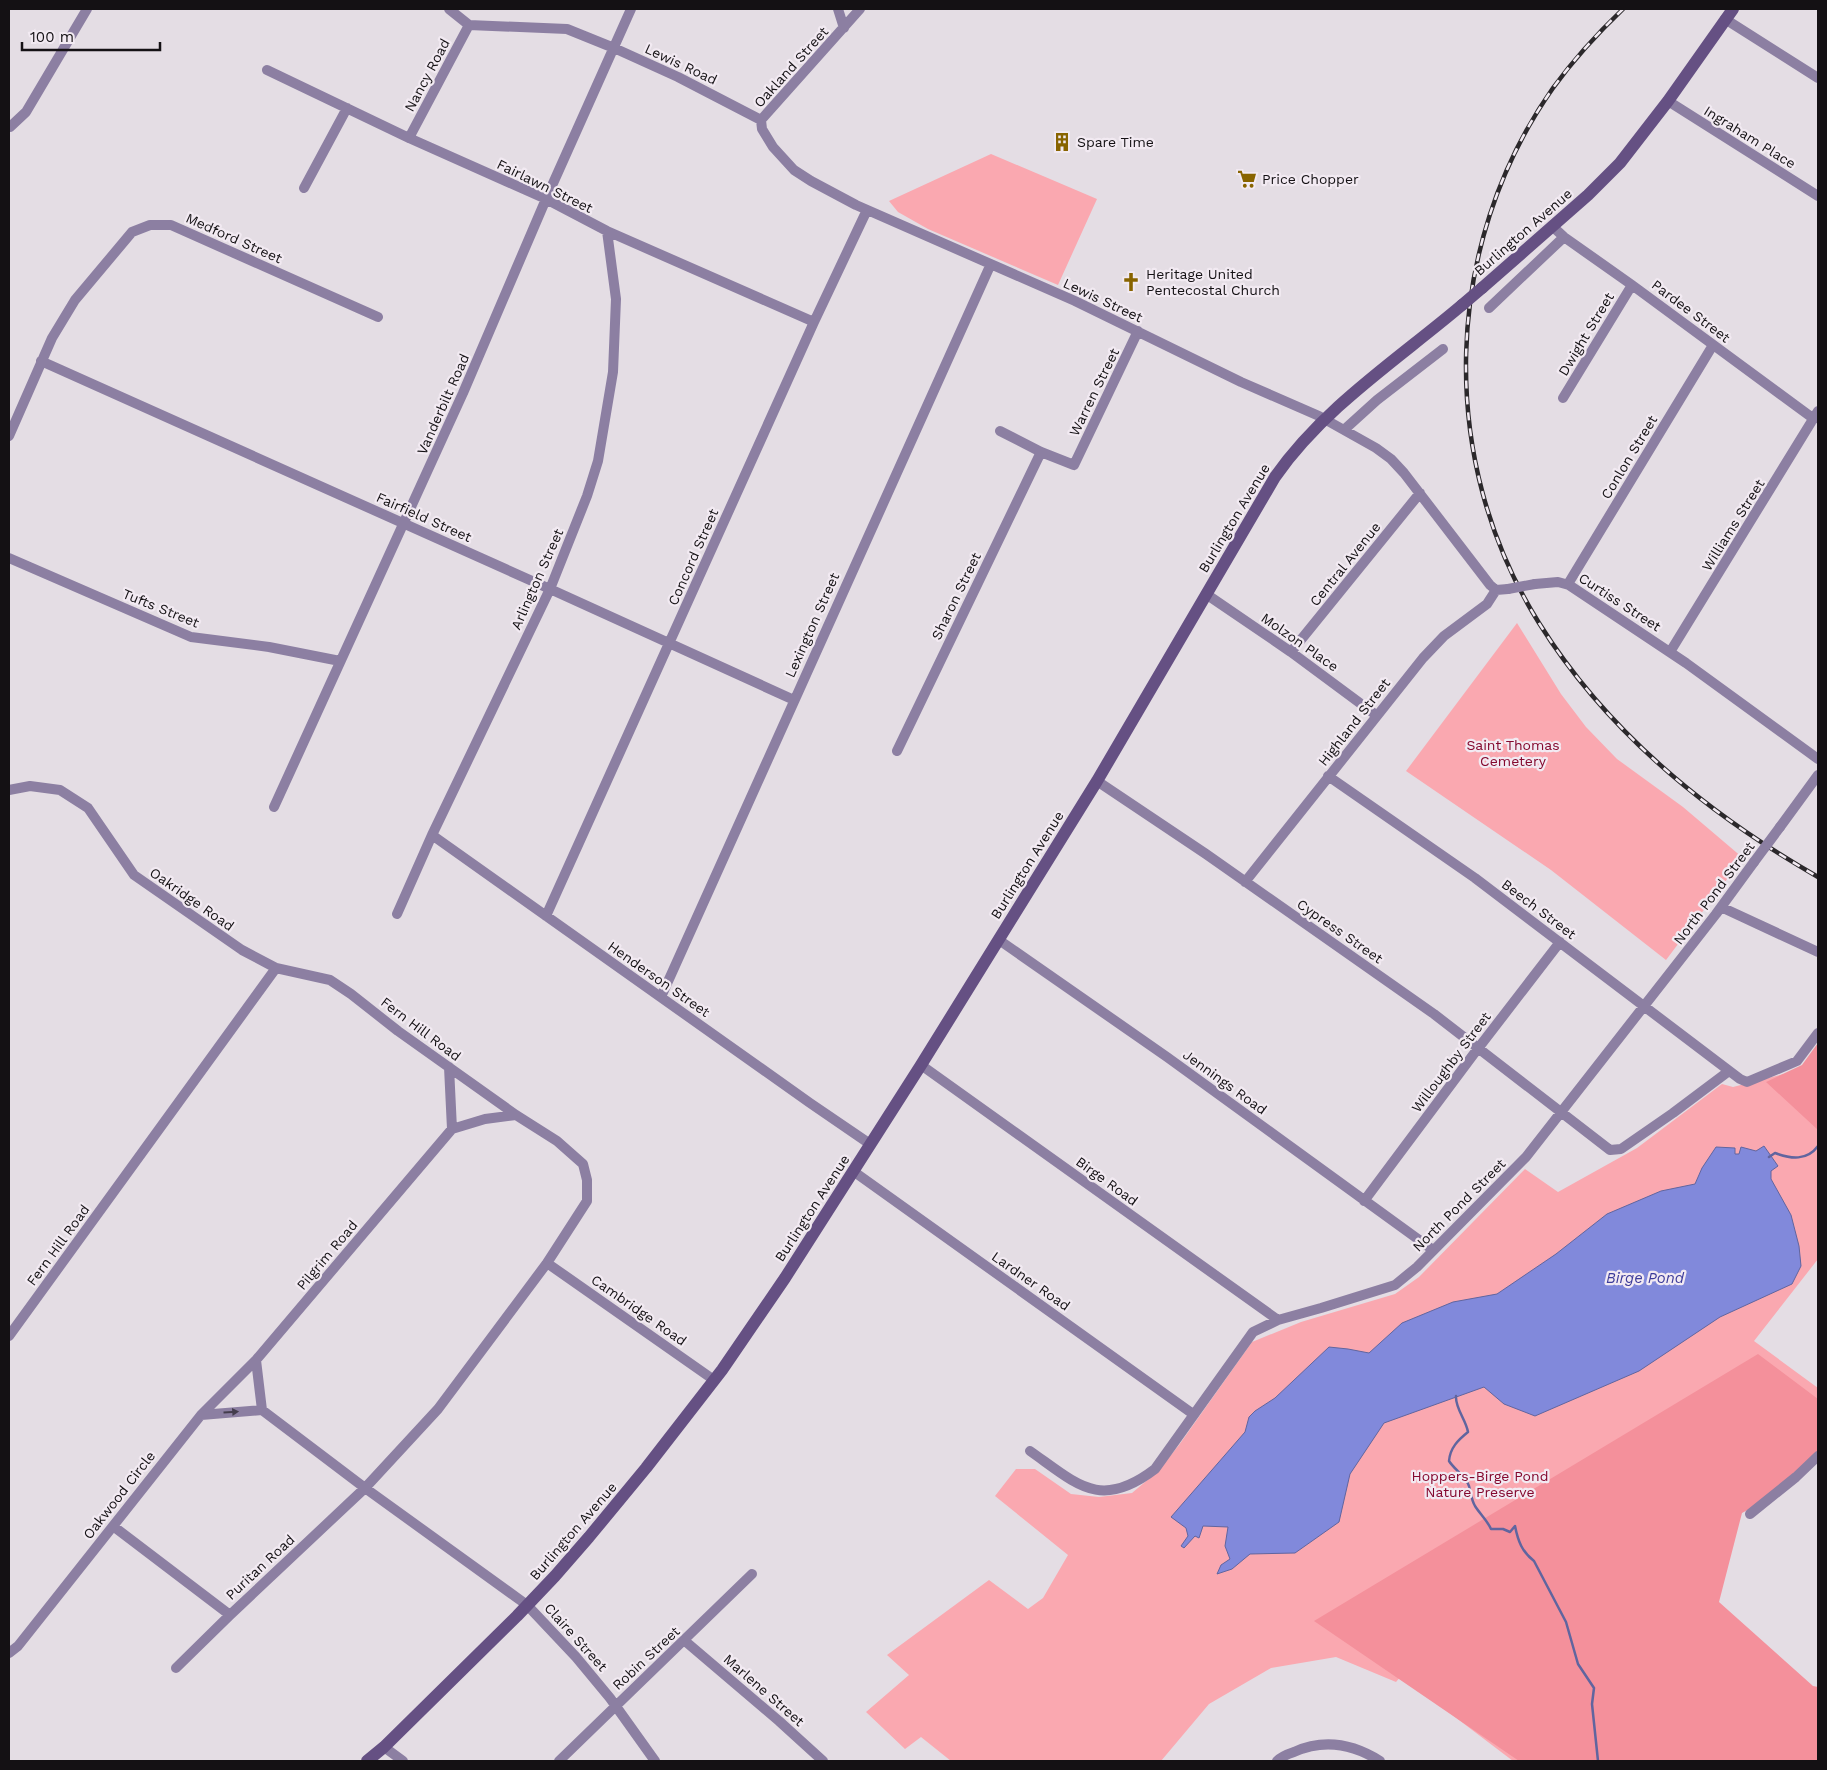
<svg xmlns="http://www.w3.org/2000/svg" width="1827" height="1770" font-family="'Work Sans',sans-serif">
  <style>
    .green { fill: #faa8b0 }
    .forest { fill: #f4909b }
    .water { fill: #8189db; stroke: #60659f }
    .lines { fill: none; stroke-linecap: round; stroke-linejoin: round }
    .stream { stroke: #60659f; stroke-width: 2.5 }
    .street { stroke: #8c7fa2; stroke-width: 10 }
    .secondary { stroke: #655083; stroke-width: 12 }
    .rail-casing { stroke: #2b282b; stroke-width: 4.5 }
    .rail { stroke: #f2eaf2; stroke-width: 2.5; stroke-dasharray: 8; stroke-linecap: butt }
    .street-bridge { stroke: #8c7fa2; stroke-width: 10 }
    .secondary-bridge { stroke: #655083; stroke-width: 12 }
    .oneway { fill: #443d4d }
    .labels { text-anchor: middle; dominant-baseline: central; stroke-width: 4.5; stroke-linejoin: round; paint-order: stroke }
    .street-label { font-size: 14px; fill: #141114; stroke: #f2eaf2 }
    .poi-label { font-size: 14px; fill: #141114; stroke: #f2eaf2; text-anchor: start }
    .park-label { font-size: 14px; fill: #84082e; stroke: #f2eaf2 }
    .water-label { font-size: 15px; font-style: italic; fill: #3c3b9a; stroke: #f2eaf2 }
  </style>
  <rect width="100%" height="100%" fill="#e4dde4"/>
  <path class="green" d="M991,154L1097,199L1058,285L928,229L898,212L889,201Z
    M1517,623L1561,694L1586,727L1617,759L1683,807L1743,858L1666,960L1551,870L1406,771Z
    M1818,1048V1259L1754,1341L1818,1388V1446L1743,1509L1655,1597L1818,1761H1513L1401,1676L1396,1682L1336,1657L1271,1668L1209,1704L1161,1761H951L921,1737L905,1749L866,1712L909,1675L887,1655L989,1580L1028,1609L1043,1598L1068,1555L995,1496L1016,1469H1035L1071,1494L1099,1497L1132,1493L1158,1471L1179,1445L1252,1342L1301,1322L1395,1294L1419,1277L1525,1169L1558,1192L1637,1148L1722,1084L1733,1087L1784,1074L1803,1067Z"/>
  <path class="forest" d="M1818,1043V1130L1766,1082L1802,1065Z
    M1758,1354L1818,1399V1453L1753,1507L1742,1513L1719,1602L1813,1686L1818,1687V1761H1519L1314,1621Z"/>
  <path class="water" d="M1764,1146L1778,1166L1771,1171V1179L1791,1215L1799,1246L1801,1266L1792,1284L1720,1317L1639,1371L1535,1416L1504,1404L1484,1387L1384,1423L1350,1474L1339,1522L1295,1553L1250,1554L1232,1569L1217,1574L1221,1565L1230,1559L1225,1546L1228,1527L1203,1526L1199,1538L1195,1536L1184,1548L1181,1546L1188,1536L1186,1528L1171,1517L1245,1432L1249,1417L1255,1411L1275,1398L1329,1347L1348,1349L1369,1353L1402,1323L1453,1302L1497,1294L1556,1254L1607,1214L1661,1191L1695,1184L1702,1168L1716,1147L1735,1148V1154H1739L1741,1147L1756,1151Z"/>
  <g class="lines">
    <path class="stream" d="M1769,1157L1775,1153C1791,1159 1807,1161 1818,1146
      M1456,1396C1455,1408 1466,1420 1468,1432C1458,1440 1450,1448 1449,1461C1454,1469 1466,1477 1469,1486C1471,1493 1471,1499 1475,1506C1480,1514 1487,1520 1491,1529H1503L1510,1532L1515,1526C1518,1541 1522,1552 1534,1561L1566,1622L1578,1664L1594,1688L1592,1704L1598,1761"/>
    <path class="street" d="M449,9L469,25L567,29L614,48L678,77L761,120
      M838,9L844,28
      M1725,19L1818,78
      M267,70L409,138L546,199L607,231L814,322
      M1668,101L1818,196
      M761,120L762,129L773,147L794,170L811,181L856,205L1075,301L1241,382L1319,416L1376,448L1391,459L1404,473L1490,585L1496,590L1508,589
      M761,120L860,9
      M10,127L26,112L87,9
      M409,138L469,25
      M304,188L347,108
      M1552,226L1564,237L1632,285L1814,419
      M1489,308L1564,237
      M41,361L550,589L794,700
      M1563,398L1632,285
      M1345,429L1377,400L1443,349
      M1000,431L1041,452L1074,465L1138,331
      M9,436L52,338L75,300L132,232L150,225H171L378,317
      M9,558L191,637L269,647L340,661
      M1535,584L1558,582L1569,585L1686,663L1818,759
      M1568,584L1713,345
      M1206,594L1291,652L1376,715
      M1291,652L1420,493
      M1670,652L1818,411
      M897,751L1041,452
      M1328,776L1475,878L1740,1079L1747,1082L1797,1061L1818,1033
      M1097,781L1206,854L1434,1014L1610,1150L1621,1149L1673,1113L1729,1071
      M9,790L30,786L60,790L88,808L134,875L242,950L276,968L330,980L351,994L398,1031L516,1115L557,1141L583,1164L587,1180V1201L547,1263L438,1409L365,1488L230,1615L176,1668
      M274,807L463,393L546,199L631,9
      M1780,827L1818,775
      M432,835L810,1103L870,1144
      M1245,882L1423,658L1444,636L1487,604L1496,590
      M1721,907L1818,952
      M397,914L432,835L550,589L587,496L598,461L613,372L616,299L607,231
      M546,916L814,322L867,210
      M999,940L1167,1057L1433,1250
      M661,997L990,266
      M921,1065L1278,1320
      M452,1129L485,1119L516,1115
      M853,1171L1193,1414
      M1364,1201L1473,1055L1560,942
      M547,1263L714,1380
      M9,1336L276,968
      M256,1360L262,1410
      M201,1415L262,1410L365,1488L527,1605L576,1657L610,1698L655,1761
      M1030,1451C1077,1484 1100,1511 1155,1469L1253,1332L1278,1320L1321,1308L1395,1285L1417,1267L1526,1157L1716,914L1754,862
      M1750,1514L1796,1477L1818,1456
      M113,1526L230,1615
      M685,1641L779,1721L823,1761
      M9,1653L18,1646L201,1415L256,1360L452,1129L449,1067
      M384,1747L403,1761
      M559,1761L752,1574
      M1277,1761C1282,1756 1288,1754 1294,1752C1325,1738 1353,1744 1380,1761"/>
    <path class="secondary" d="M1482,288L1588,195L1620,163L1668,101L1733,9
      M367,1761L384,1747L517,1616L555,1576L589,1537L646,1468L722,1370L785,1278L921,1065L1097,781L1275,477C1324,407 1397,360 1462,305"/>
    <g class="rail-casing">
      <path id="rail" d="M1623,9C1598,33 1574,59 1553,88C1442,246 1437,460 1539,623C1607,732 1708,814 1818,877"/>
    </g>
    <use href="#rail" class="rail"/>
    <path class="street-bridge" d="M1508,589L1535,584
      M1754,862L1780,827"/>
    <path class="secondary-bridge" d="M1462,305L1482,288"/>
  </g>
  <defs><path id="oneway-solid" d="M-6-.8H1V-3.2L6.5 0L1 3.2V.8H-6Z" transform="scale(1.25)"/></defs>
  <use class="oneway" href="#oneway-solid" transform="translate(231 1412) rotate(-4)"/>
  <defs>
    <g id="building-bare" transform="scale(1.5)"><path d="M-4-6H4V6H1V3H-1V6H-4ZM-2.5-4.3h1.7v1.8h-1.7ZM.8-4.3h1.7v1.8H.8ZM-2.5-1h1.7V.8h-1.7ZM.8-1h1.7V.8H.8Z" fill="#886400" stroke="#f2eaf2" stroke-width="2.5" paint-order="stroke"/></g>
    <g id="supermarket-bare" transform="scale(1.5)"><path d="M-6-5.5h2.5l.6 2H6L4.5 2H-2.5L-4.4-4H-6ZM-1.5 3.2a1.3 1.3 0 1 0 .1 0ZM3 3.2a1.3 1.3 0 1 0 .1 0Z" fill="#886400" stroke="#f2eaf2" stroke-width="2.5" paint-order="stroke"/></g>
    <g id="church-bare" transform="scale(1.5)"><path d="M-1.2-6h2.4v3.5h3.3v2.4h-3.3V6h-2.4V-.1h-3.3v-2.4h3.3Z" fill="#886400" stroke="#f2eaf2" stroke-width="2.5" paint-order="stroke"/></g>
  </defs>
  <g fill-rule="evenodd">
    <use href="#building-bare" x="1062" y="142"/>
    <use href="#supermarket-bare" x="1247" y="179"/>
    <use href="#church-bare" x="1131" y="282"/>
  </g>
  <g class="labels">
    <g class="street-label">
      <text transform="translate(681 64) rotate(25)">Lewis Road</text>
      <text transform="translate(791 67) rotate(-48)">Oakland Street</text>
      <text transform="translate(427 75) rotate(-62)">Nancy Road</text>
      <text transform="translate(1750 137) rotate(32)">Ingraham Place</text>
      <text transform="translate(545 186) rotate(26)">Fairlawn Street</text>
      <text transform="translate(1523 232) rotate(-41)">Burlington Avenue</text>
      <text transform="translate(234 238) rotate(24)">Medford Street</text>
      <text transform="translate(1103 300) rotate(25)">Lewis Street</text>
      <text transform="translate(1691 311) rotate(37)">Pardee Street</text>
      <text transform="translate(1586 334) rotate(-59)">Dwight Street</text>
      <text transform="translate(1094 392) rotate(-64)">Warren Street</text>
      <text transform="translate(443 404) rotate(-66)">Vanderbilt Road</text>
      <text transform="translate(1629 457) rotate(-59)">Conlon Street</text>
      <text transform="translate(424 517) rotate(24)">Fairfield Street</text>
      <text transform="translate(1234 518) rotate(-59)">Burlington Avenue</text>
      <text transform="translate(1733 525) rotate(-58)">Williams Street</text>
      <text transform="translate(693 557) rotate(-66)">Concord Street</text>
      <text transform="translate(1345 564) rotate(-51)">Central Avenue</text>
      <text transform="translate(537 579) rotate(-66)">Arlington Street</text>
      <text transform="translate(956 596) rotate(-64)">Sharon Street</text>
      <text transform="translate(1620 602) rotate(33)">Curtiss Street</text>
      <text transform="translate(161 608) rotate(22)">Tufts Street</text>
      <text transform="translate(812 625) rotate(-66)">Lexington Street</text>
      <text transform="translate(1300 642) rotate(35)">Molzon Place</text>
      <text transform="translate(1354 722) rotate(-52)">Highland Street</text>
      <text transform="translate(1027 865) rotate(-58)">Burlington Avenue</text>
      <text transform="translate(1714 893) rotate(-53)">North Pond Street</text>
      <text transform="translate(192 899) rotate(35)">Oakridge Road</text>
      <text transform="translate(1539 909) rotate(37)">Beech Street</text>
      <text transform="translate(1340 931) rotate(35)">Cypress Street</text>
      <text transform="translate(659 979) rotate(35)">Henderson Street</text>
      <text transform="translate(421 1029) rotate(37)">Fern Hill Road</text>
      <text transform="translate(1451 1062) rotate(-53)">Willoughby Street</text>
      <text transform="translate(1225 1082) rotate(36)">Jennings Road</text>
      <text transform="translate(1107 1181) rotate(36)">Birge Road</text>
      <text transform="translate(1459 1205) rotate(-45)">North Pond Street</text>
      <text transform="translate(812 1208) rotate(-57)">Burlington Avenue</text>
      <text transform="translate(58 1245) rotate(-54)">Fern Hill Road</text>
      <text transform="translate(327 1255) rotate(-50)">Pilgrim Road</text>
      <text transform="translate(1031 1281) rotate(35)">Lardner Road</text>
      <text transform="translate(639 1310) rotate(35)">Cambridge Road</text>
      <text transform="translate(119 1495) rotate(-52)">Oakwood Circle</text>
      <text transform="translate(573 1531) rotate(-49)">Burlington Avenue</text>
      <text transform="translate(260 1567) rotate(-43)">Puritan Road</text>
      <text transform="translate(576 1637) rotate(48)">Claire Street</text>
      <text transform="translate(646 1658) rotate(-43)">Robin Street</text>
      <text transform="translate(764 1690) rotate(41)">Marlene Street</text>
    </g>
    <g class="poi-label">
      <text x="1077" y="142">Spare Time</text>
      <text x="1262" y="179">Price Chopper</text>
      <text x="1146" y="274">Heritage United<tspan x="1146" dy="16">Pentecostal Church</tspan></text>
    </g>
    <g class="park-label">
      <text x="1513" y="745">Saint Thomas<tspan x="1513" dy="16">Cemetery</tspan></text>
      <text x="1480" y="1476">Hoppers-Birge Pond<tspan x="1480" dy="16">Nature Preserve</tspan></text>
    </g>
    <g class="water-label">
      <text x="1645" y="1278">Birge Pond</text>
    </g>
  </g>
  <rect width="1827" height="1770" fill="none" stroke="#141114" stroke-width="20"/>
  <path d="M22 42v8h138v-8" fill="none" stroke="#141114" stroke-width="2.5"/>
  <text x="30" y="42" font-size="15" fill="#141114" stroke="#f2eaf2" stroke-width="4" paint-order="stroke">100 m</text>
</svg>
